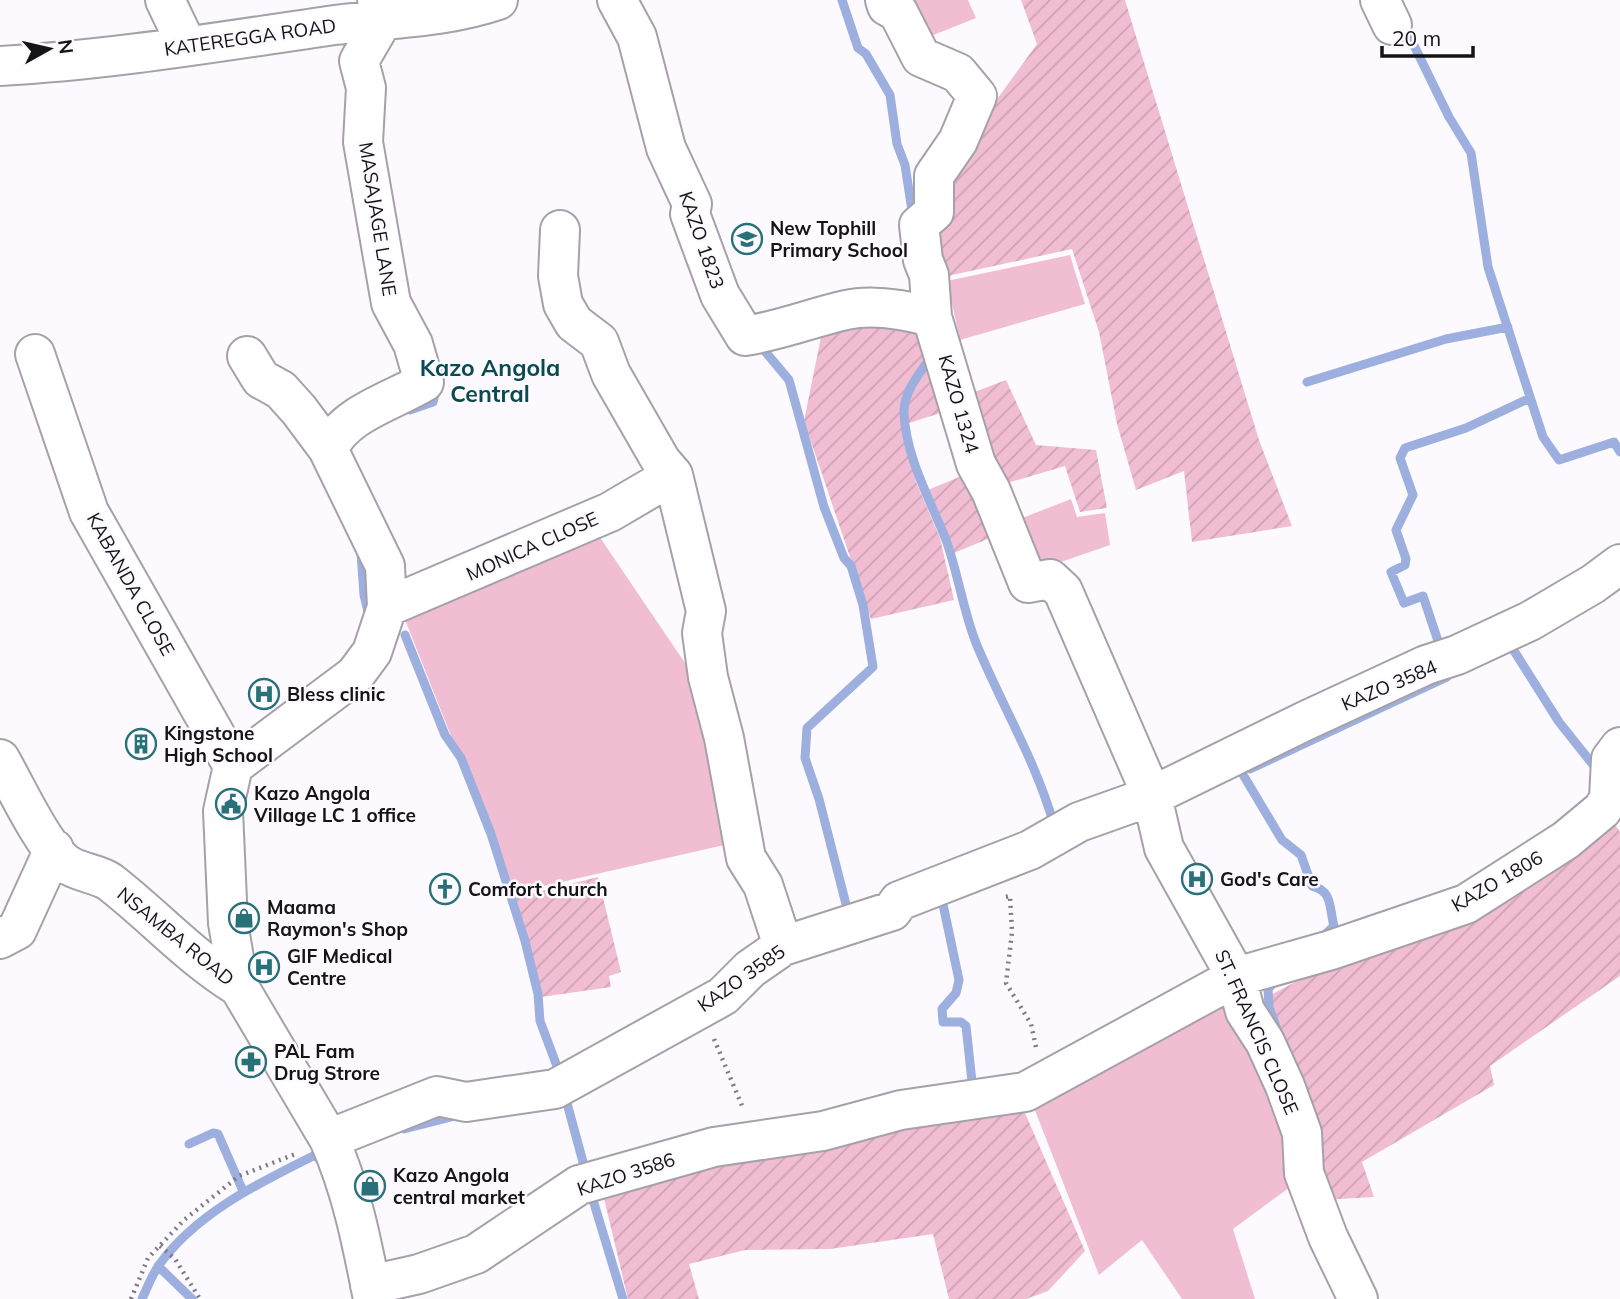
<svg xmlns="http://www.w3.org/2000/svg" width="1620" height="1299" font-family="Mulish,sans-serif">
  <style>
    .grass { fill: #f1bdd3 }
    .garden { fill: url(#garden-furrows) }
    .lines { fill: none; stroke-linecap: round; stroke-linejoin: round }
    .stream { stroke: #9cafdf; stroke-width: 9 }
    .minor-casing { stroke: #a6a1a9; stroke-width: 42 }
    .path { stroke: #7d7b7f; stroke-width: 4.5; stroke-dasharray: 2 5; stroke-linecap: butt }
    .minor { stroke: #fff; stroke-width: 38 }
    .labels { text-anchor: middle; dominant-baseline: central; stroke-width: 5; stroke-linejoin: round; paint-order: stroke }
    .street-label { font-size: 19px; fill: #151316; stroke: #fcfaff }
    .poi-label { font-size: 19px; font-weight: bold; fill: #151316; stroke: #fcfaff; text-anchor: start }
    .quarter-label { font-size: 23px; font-weight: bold; fill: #0a4a50; stroke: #fcfaff }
  </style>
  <defs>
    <pattern id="garden-furrows" width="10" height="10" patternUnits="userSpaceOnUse" patternTransform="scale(1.75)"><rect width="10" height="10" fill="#f1bdd3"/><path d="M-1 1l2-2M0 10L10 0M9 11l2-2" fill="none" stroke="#cea2b4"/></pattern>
  </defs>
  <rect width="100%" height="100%" fill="#fcfaff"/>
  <path class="grass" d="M894,0H968L976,18L911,44Z
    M1070,255L1085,304L960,340L947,281Z
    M1071,499L1077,517L1105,513L1110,545L1029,573L1012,522Z
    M597,533L706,694L733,843L513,893L404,617Z
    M1229,990L1301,1179L1233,1229L1255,1299H1182L1142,1240L1099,1275L1031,1100Z"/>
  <path class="garden" d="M1021,0H1125L1259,440L1292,526L1192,542L1184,471L1136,490L1117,424L1099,332L1072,249L952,275L941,281L933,238L977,127L1037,44Z
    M888,317L931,337L956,408L903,425L916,482L940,538L954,600L871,619L804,421L822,332Z
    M1006,380L1036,445L1096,450L1107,508L1080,512L1065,466L997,486L969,394Z
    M971,472L997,535L954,553L928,490Z
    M1611,818L1620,832V976L1490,1066L1494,1085L1362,1162L1374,1197L1322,1200L1261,1000Z
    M598,877L621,972L609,976L611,987L541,997L514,898Z
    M1022,1106L1085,1251L1048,1291L1026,1299H949L933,1234L830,1249L745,1250L689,1264L699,1299H628L601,1186Z"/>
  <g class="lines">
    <path class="stream" d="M842,0L858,48L866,54L890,95L897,144L905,165L913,217
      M1403,23L1449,117L1471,153L1488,267L1543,437L1559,460L1614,442L1620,452
      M758,343L789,380L824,507L844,558L851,566L863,605L873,667L807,728L805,758L819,799L849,916
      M932,356C920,372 903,393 904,413C906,458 930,499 946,540C958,573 963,610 976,643C1001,704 1036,761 1054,825
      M1307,382L1446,339L1508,327
      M410,410L433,402L437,387
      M361,553L364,595L369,616
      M405,635L445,735L461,758L491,834L525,941L538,994L540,1021L561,1077
      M1511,646L1559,722L1598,771
      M1441,650L1423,596L1404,603L1391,572L1405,565L1406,559L1396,530L1413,495L1400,458L1405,448L1466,428L1530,398
      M1250,769L1447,677
      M1242,773L1282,840L1301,855L1312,886C1333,891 1329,908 1334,926L1321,938
      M941,895L959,980L956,993L942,1009L943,1022H961L966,1026L973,1091
      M1275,981L1268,989L1269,1007L1277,1029
      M565,1096L586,1173
      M404,1129L455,1116
      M189,1144L213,1133L218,1134L243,1191
      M590,1190L623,1299
      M158,1266L192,1299
      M142,1299C147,1288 152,1275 159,1265C196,1213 259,1183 315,1155L324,1164"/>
    <g class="minor-casing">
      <path id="minor" d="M165,0L187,46
        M617,0L637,37L666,148L692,204L690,214L720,295L745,336C782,330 811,318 846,310C873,304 906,310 932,317
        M885,0L887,6L898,12L921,57L958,73L977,96L958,141L934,176V212L919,225L923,260L929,275L932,317L976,464L991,491L1028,583L1050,579L1063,591L1152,796L1164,848L1236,977L1245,1011L1265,1042L1285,1086L1302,1133L1304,1173L1328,1237L1358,1299
        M1380,0L1392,25
        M0,66C112,60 223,41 335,25C390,18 445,18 498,0
        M560,230L558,276L563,304L574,323L599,342L611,374L661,461L673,475L706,611L702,633L708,677L724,738L746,858L763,885L783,946
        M35,354L89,512L233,766
        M247,356L261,379L281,390L299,410L328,449
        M387,607L610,512L673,475
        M0,759C15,785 43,846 65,863C78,873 97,873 110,882C154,916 190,957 239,987L329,1139C352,1191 362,1243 373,1299
        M233,766L355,675L372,652L387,607L385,566L328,449C345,413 391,402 424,382L413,344L391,303L363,142L366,88L359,61L384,18L377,0
        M233,766L223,811L228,923L239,987
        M0,939L17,930L54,849
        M329,1139L437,1096L466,1102L555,1089L723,996L750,969L783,946L892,911L899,901L1030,850L1079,822L1152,796L1305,721L1426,665L1457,655L1530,621L1593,584L1620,564
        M370,1285L419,1274L476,1254L579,1185L714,1147L823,1131L901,1110L1025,1092L1236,977L1331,950L1466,904L1566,840L1602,810L1609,799L1611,759L1620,747"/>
    </g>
    <path class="path" d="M1006,897L1010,896L1012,932L1006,983L1031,1024L1036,1047
      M714,1039L743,1108
      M160,1246L175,1259L200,1299
      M131,1299L148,1258L184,1220L239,1176L298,1153"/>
    <use href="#minor" class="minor"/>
  </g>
  <defs>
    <g id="school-ring" transform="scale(1.575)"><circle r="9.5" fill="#fcfaff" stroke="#287179" stroke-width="1.5"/><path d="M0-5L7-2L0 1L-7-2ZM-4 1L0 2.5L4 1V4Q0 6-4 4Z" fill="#287179"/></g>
    <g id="hospital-ring" transform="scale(1.575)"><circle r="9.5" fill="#fcfaff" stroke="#287179" stroke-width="1.5"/><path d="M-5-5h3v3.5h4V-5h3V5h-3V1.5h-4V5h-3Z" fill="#287179"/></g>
    <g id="building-ring" transform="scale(1.575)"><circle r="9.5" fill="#fcfaff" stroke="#287179" stroke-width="1.5"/><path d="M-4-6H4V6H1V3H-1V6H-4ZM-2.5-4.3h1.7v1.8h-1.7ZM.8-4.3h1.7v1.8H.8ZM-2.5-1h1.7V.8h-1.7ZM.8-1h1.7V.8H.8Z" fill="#287179"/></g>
    <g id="civic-ring" transform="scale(1.575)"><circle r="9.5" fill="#fcfaff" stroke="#287179" stroke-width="1.5"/><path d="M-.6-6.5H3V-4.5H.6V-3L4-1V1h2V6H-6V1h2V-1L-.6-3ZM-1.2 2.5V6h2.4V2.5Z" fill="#287179"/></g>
    <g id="church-ring" transform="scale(1.575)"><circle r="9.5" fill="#fcfaff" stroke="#287179" stroke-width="1.5"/><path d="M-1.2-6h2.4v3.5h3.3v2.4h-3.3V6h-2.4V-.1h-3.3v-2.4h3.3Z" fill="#287179"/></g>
    <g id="shop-ring" transform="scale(1.575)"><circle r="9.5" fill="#fcfaff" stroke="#287179" stroke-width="1.5"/><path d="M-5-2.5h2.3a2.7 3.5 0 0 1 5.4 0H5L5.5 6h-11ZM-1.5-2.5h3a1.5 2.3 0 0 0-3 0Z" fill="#287179"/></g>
    <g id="pharmacy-ring" transform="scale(1.575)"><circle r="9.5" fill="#fcfaff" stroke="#287179" stroke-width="1.5"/><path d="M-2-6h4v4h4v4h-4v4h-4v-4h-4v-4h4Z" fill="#287179"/></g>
  </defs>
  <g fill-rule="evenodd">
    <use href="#school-ring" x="747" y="239"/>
    <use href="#hospital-ring" x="264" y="694"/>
    <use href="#building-ring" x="141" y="744"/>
    <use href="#civic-ring" x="231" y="804"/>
    <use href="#hospital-ring" x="1197" y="879"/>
    <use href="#church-ring" x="445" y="889"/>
    <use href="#shop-ring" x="244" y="918"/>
    <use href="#hospital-ring" x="264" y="967"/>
    <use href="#pharmacy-ring" x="251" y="1062"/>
    <use href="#shop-ring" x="370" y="1186"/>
  </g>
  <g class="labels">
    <g class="street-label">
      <text transform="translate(250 37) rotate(-8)">KATEREGGA ROAD</text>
      <text transform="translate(378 219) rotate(81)">MASAJAGE LANE</text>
      <text transform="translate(702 240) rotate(71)">KAZO 1823</text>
      <text transform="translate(959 404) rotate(74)">KAZO 1324</text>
      <text transform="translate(532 546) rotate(-24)">MONICA CLOSE</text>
      <text transform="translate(131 584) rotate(61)">KABANDA CLOSE</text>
      <text transform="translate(1389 685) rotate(-23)">KAZO 3584</text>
      <text transform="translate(1497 881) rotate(-30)">KAZO 1806</text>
      <text transform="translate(176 936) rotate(39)">NSAMBA ROAD</text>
      <text transform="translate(741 978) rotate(-35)">KAZO 3585</text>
      <text transform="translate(1257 1032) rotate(66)">ST. FRANCIS CLOSE</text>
      <text transform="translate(626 1174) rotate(-18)">KAZO 3586</text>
    </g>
    <g class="poi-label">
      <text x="770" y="228">New Tophill<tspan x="770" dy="22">Primary School</tspan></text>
      <text x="287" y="694">Bless clinic</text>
      <text x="164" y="733">Kingstone<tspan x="164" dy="22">High School</tspan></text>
      <text x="254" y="793">Kazo Angola<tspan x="254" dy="22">Village LC 1 office</tspan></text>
      <text x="1220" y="879">God's Care</text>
      <text x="468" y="889">Comfort church</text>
      <text x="267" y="907">Maama<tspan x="267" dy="22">Raymon's Shop</tspan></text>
      <text x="287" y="956">GIF Medical<tspan x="287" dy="22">Centre</tspan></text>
      <text x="274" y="1051">PAL Fam<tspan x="274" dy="22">Drug Strore</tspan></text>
      <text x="393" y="1175">Kazo Angola<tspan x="393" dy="22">central market</tspan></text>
    </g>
    <g class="quarter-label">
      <text x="490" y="367">Kazo Angola<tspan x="490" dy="26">Central</tspan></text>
    </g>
  </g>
  <g transform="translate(49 49) rotate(82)" stroke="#fcfaff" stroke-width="5" paint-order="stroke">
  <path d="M0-5L12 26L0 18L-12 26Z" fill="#151316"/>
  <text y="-10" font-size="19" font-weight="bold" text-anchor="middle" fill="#151316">N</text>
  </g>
  <path d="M1382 46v10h91v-10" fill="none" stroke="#151316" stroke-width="3.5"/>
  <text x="1392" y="46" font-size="21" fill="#151316" stroke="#fcfaff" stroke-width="5" paint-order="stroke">20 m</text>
</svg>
